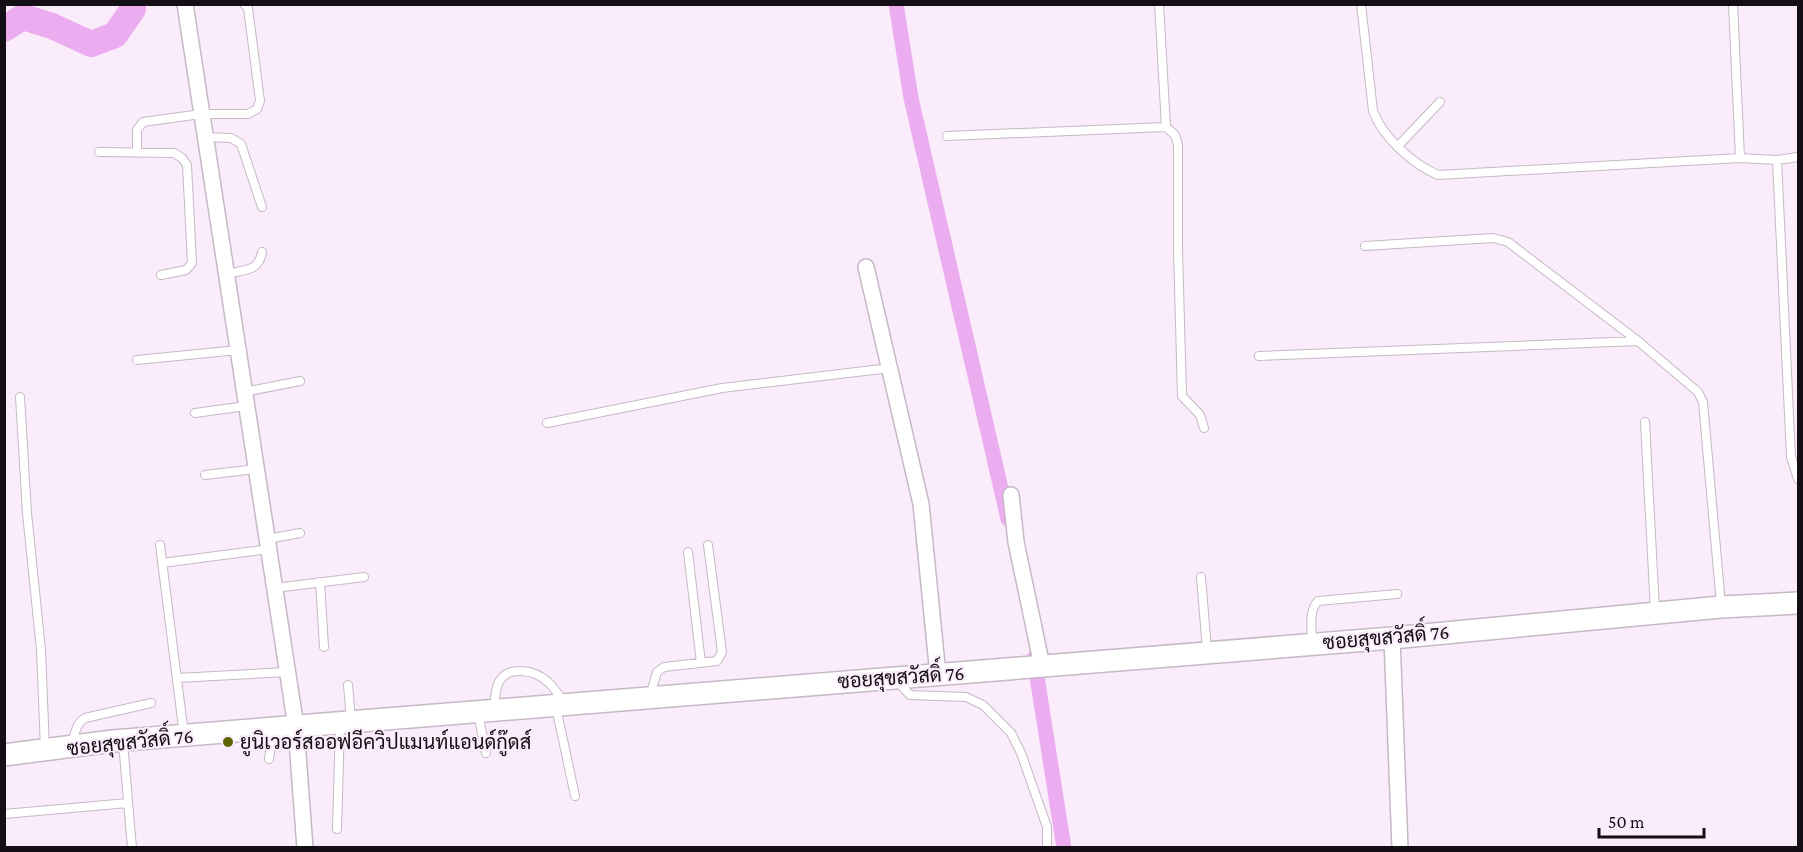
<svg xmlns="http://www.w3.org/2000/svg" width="1803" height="852" font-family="'Crimson Pro',Sarabun,serif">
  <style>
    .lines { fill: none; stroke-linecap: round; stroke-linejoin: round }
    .canal { stroke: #ebadef; stroke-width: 15 }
    .river { stroke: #ebadef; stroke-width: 26 }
    .lane-casing { stroke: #c6b8c6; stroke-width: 10 }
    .street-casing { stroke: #c6b8c6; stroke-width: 18 }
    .secondary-casing { stroke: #c6b8c6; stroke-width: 24 }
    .lane { stroke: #fff; stroke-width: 8 }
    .street { stroke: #fff; stroke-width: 15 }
    .secondary { stroke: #fff; stroke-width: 21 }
    .poi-dot { fill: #5c6401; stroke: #faecfb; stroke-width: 2 }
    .labels { text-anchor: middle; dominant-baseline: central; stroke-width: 4.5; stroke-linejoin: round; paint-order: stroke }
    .street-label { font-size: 20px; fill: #140f14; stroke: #faecfb }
    .poi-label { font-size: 20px; fill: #140f14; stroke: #faecfb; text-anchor: start }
  </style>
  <rect width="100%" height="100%" fill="#faecfb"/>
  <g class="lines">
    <path class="canal" d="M896,4L911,98L1008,519
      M1034,658L1064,848"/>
    <path class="river" d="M4,29L23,17L52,26L91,44L115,35L133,9V4"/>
    <g class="lane-casing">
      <path id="lane" d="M1159,4L1166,127
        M1361,4L1373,111C1383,138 1413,164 1438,175L1740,158
        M1733,4L1740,158L1777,160L1798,157
        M947,136L1166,127L1175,135L1178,145V249L1182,396L1200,415L1204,428
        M205,137L231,138L241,144L262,207
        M1398,146L1440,102
        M99,152L174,153L182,158L187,165L192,263L186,270L161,275
        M137,152V130L143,122L201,114H248L257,109L260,101L248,8L244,4
        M1777,160L1791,457L1798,479
        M1365,246L1493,238L1508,242L1638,341L1698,392L1703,402L1721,605
        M226,274C243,270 259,272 262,252
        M1259,356L1638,341
        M137,360L238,350
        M244,392L300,381
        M20,397L27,513L41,650L45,749
        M195,413L246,406
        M1645,422L1655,611
        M547,423L722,388L890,368
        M205,475L256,469
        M267,539L300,533
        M160,545L184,735
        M688,552L701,663
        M162,563L269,549
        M1201,577L1207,650
        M320,582L324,647
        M275,588L364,577
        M1312,643C1312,629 1308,611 1318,601L1397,594
        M177,678L287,672
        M898,682L910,695L966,697L983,705L1011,733L1021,753L1047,827V848
        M348,685L351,720
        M650,696L657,672L664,667L717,661L722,652L708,545
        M556,707L575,796
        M494,708C495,701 495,691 498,684C506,664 535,670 548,682C554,687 558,695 563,701
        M478,713L486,753
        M123,742L132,848
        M72,745C75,735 75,724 85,718L151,703
        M269,759L273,731
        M4,814L128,803
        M337,829L340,724"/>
    </g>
    <g class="street-casing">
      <path id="street" d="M185,4L296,727L305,848
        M866,267L921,504L938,675
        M1011,495L1016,542L1042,666
        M1392,638L1400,848"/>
    </g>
    <g class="secondary-casing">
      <path id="secondary" d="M4,755L113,741L1392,638L1721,607L1798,603"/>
    </g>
    <use href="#lane" class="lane"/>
    <use href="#street" class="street"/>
    <use href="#secondary" class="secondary"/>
  </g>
  <circle class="poi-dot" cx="228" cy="742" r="6"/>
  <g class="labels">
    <g class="street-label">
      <text transform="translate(1386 637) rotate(-5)">ซอยสุขสวัสดิ์ 76</text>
      <text transform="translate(901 677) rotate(-4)">ซอยสุขสวัสดิ์ 76</text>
      <text transform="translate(130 742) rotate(-6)">ซอยสุขสวัสดิ์ 76</text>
    </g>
    <g class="poi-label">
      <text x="240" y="742">ยูนิเวอร์สออฟอีควิปแมนท์แอนด์กู๊ดส์</text>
    </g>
  </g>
  <rect width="1803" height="852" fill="none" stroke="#140f14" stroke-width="12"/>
  <path d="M1599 828v9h105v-9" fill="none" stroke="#140f14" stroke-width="3"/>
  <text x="1608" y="828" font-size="18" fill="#140f14" stroke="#faecfb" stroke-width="4.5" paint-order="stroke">50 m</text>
</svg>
